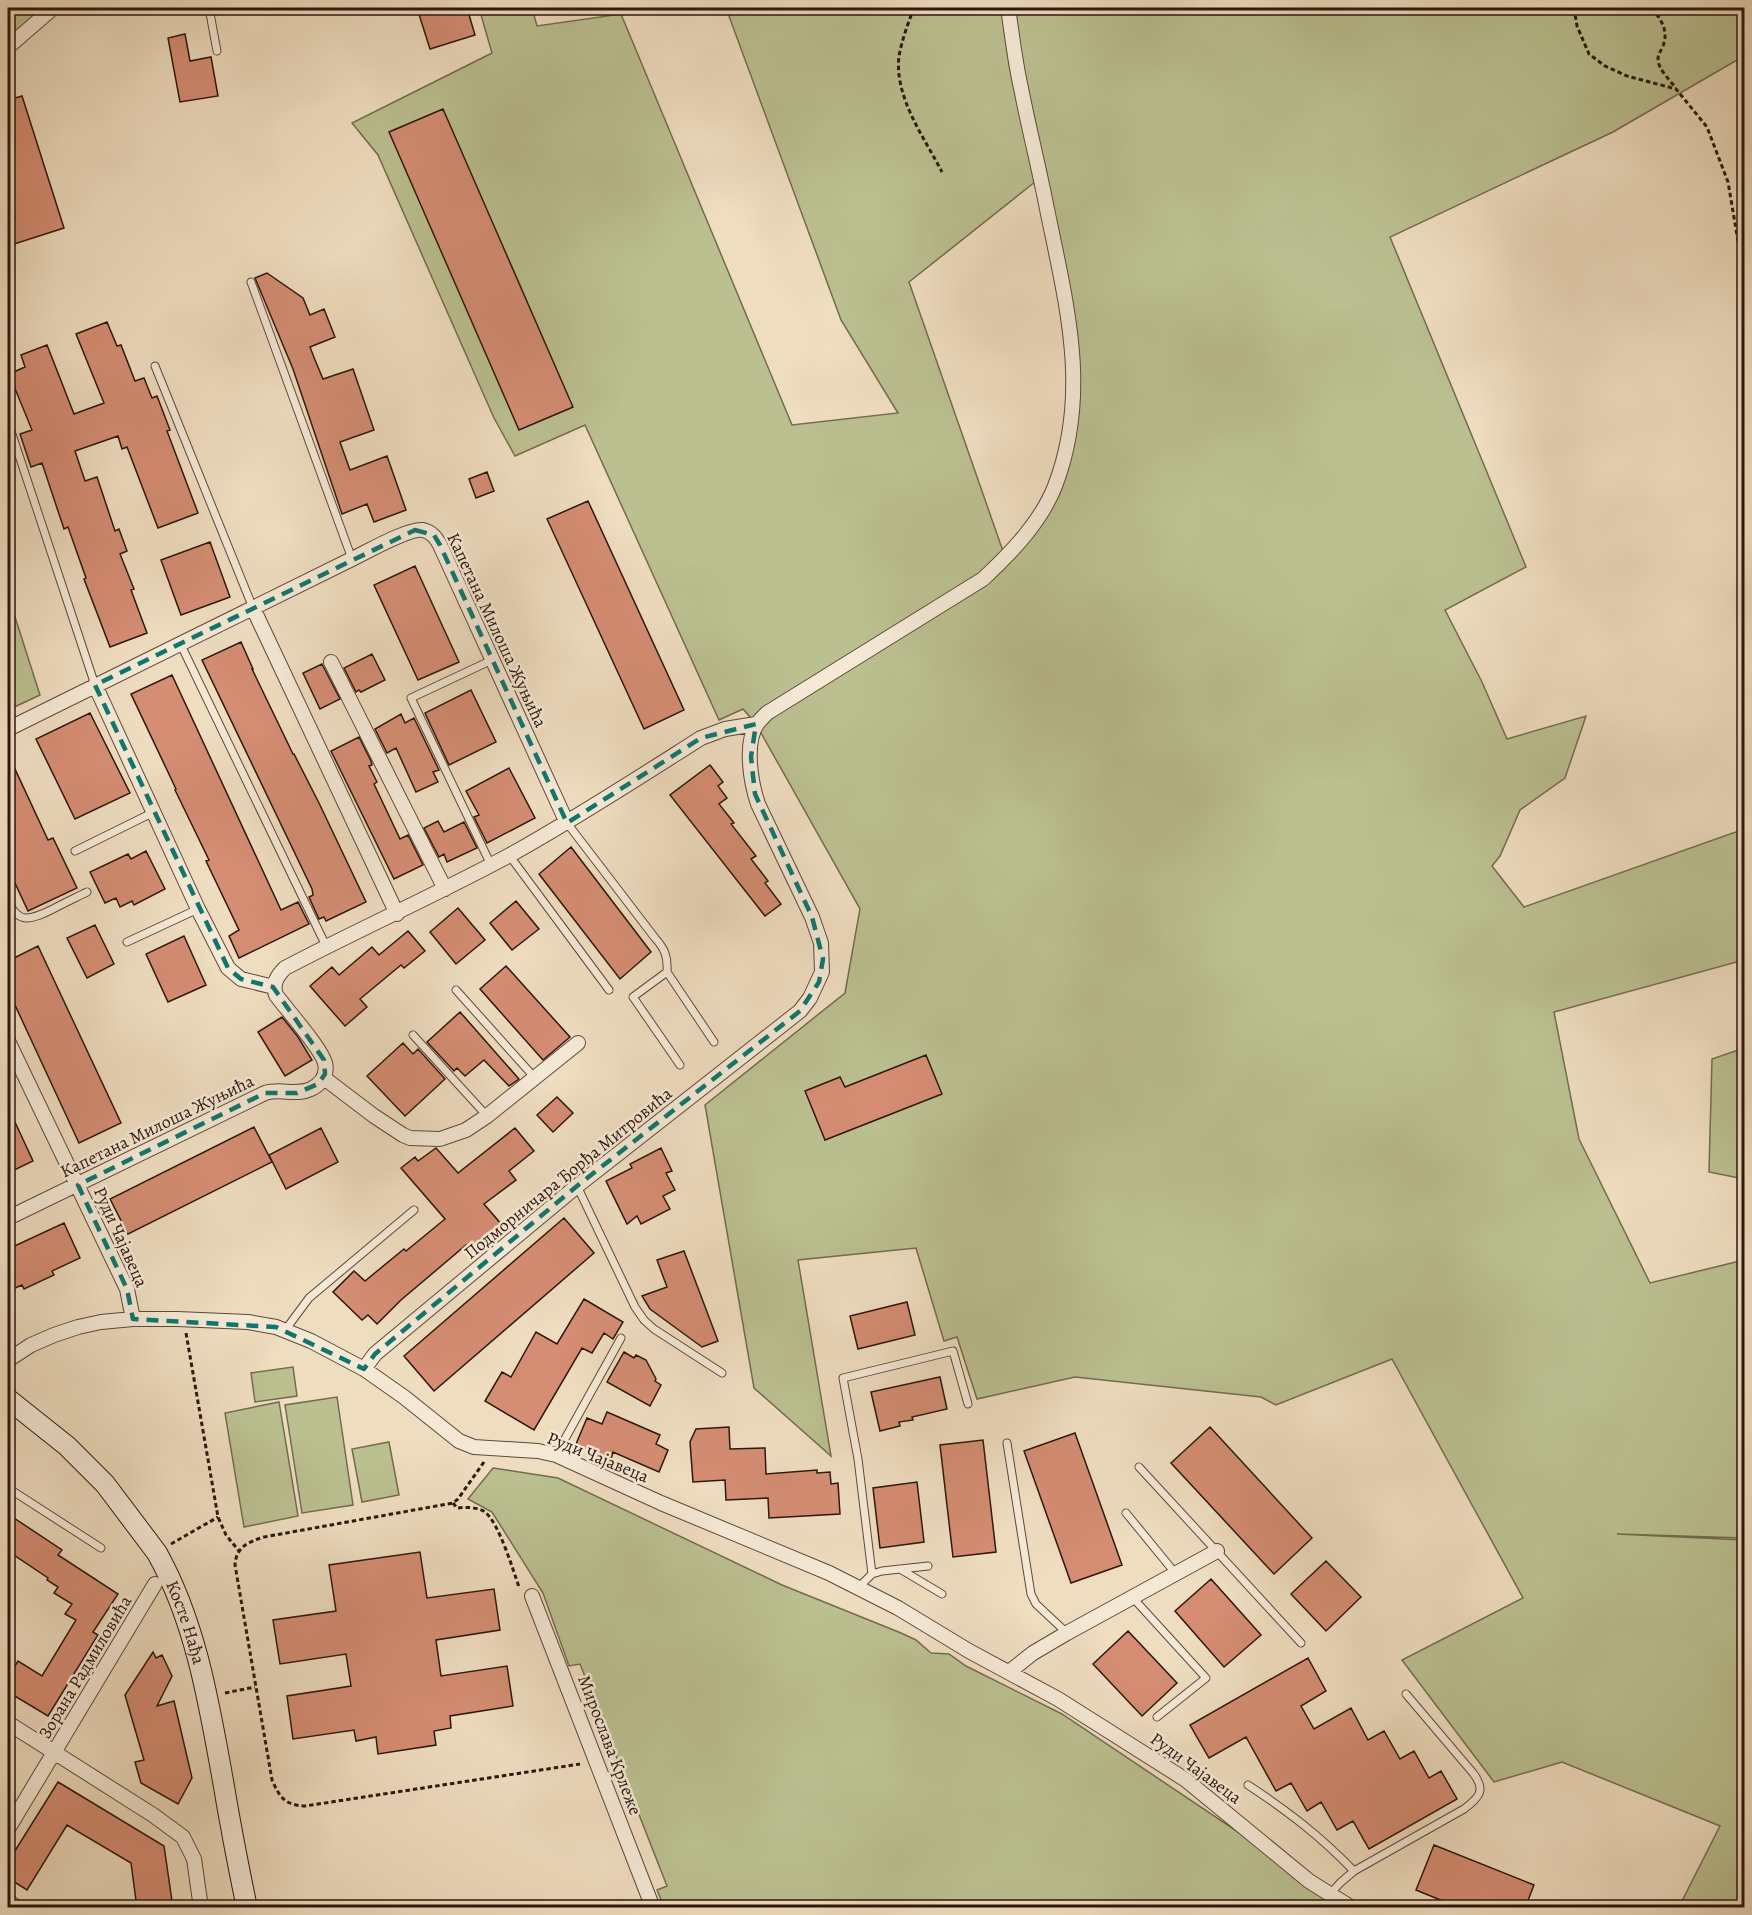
<svg xmlns="http://www.w3.org/2000/svg" width="1752" height="1915" font-family="Alegreya,serif">
  <style>
    .green { fill: #bbc091; stroke: #746b4f; stroke-width: 1.5; fill-rule: evenodd }
    .building { fill: #d58d73; stroke: #2c160d; stroke-width: 1.5 }
    .lines { fill: none; stroke-linecap: round; stroke-linejoin: round }
    .lane-casing { stroke: #5d483a; stroke-width: 9 }
    .street-casing { stroke: #5d483a; stroke-width: 16 }
    .secondary-casing { stroke: #2c160d; stroke-width: 22 }
    .path { stroke: #2c160d; stroke-width: 3; stroke-dasharray: 4.5 3; stroke-linecap: butt }
    .lane { stroke: #f5e9d6; stroke-width: 7 }
    .street { stroke: #f5e9d6; stroke-width: 14 }
    .secondary { stroke: #f5e9d6; stroke-width: 20 }
    .marked { fill: none; stroke: #0f766e; stroke-width: 4.5; stroke-dasharray: 12 8; stroke-linejoin: round }
    .labels { text-anchor: middle; dominant-baseline: central; stroke-width: 5; stroke-linejoin: round; paint-order: stroke }
    .street-label { font-size: 18px; fill: #2c160d; stroke: #f5e9d6 }
  </style>
  <rect width="100%" height="100%" fill="#efddc0"/>
  <filter id="stains"><feTurbulence type="fractalNoise" baseFrequency=".00333" numOctaves="4"/><feColorMatrix values="0 0 0 0 .2 0 0 0 0 .09 0 0 0 0 .02 0 0 0 .5 -.17"/></filter>
  <radialGradient id="worn" r=".72"><stop offset=".6" stop-color="#630" stop-opacity="0"/><stop offset="1" stop-color="#630" stop-opacity=".3"/></radialGradient>
  <path class="green" d="M8,8H52L8,45Z
    M479,8H532L537,26L621,14L792,425L898,413L841,320L726,8H1744V56L1613,132L1390,237L1526,567L1445,610L1482,682L1507,739L1586,716L1565,778L1520,810L1500,856L1492,866L1524,907L1744,829V960L1554,1012L1579,1139L1650,1283L1744,1260V1538L1617,1534L1744,1540V1907H1679L1720,1826L1562,1762L1494,1782L1402,1660L1523,1598L1392,1359L1276,1405L1261,1397L1075,1377L977,1399L957,1337L944,1341L916,1248L798,1260L831,1456L754,1388L705,1105L845,993L860,909L756,724L743,709L719,720L585,425L515,456L494,418L378,155L352,123L492,53ZM1040,178L1074,375L1054,489L1005,557L909,282Z
    M8,595L40,695L8,710Z
    M1744,1048V1179L1709,1172L1712,1059Z
    M293,1367L297,1396L255,1402L251,1373Z
    M337,1397L353,1505L302,1513L285,1405Z
    M279,1402L298,1516L244,1527L225,1413Z
    M389,1442L399,1495L362,1502L352,1449Z
    M493,1468L558,1478L782,1585L901,1633L916,1640L931,1653L949,1654L966,1666L1062,1714L1338,1899L1335,1907H664L657,1890L667,1886L580,1664L569,1666L543,1593L492,1512L468,1499Z"/>
  <path class="building" d="M417,8H467L475,35L430,49Z
    M185,34L190,61L211,57L218,96L180,102L168,38Z
    M22,96L64,228L8,246V219L15,217L8,194V100Z
    M443,109L573,407L519,430L389,132Z
    M267,273L303,298L310,315L324,309L335,337L310,347L315,360L323,379L353,369L374,430L340,442L350,470L387,456L406,510L374,522L367,504L342,514L293,369L255,278Z
    M107,322L117,346L121,345L135,381L144,378L152,398L157,396L170,430L167,431L198,513L158,528L127,447L122,449L118,436L75,451L85,481L97,477L115,531L119,529L127,551L120,554L134,589L131,590L147,633L110,647L84,579L86,578L68,527L64,529L42,463L31,467L20,434L32,430L9,374L25,367L21,355L47,345L74,414L104,403L76,334Z
    M487,472L494,491L476,498L469,479Z
    M588,501L684,710L644,729L547,519Z
    M210,542L230,597L181,615L161,560Z
    M415,566L459,662L418,680L374,585Z
    M241,642L253,669H252L293,754H294L319,803L366,902L326,921L324,917L319,919L309,897L313,895L312,889L202,660Z
    M372,654L385,680L361,692L359,690L356,692L344,668Z
    M322,664L340,699L320,709L303,673Z
    M172,675L281,910L298,902L309,924L239,958L229,936L239,930L206,861L209,860L175,790L176,789L131,694Z
    M471,690L496,742L449,765L425,713Z
    M90,713L130,793L75,819L36,739Z
    M401,714L405,723L414,718L439,770L433,772L438,782L416,792L396,748L387,753L375,729Z
    M359,737L371,761L372,765L369,766L377,782L374,784L400,839L408,835L423,865L394,879L331,751Z
    M8,754L48,840L53,838L77,888L28,911L8,868Z
    M710,765L723,782L718,786L727,798L719,804L734,823L731,824L756,856L751,859L768,881L765,883L781,904L765,916L670,795Z
    M509,768L535,818L487,843L474,817L479,815L466,791Z
    M438,821L444,832L464,822L477,848L447,862L444,854L439,857L424,828Z
    M571,847L651,952L620,979L539,874Z
    M146,851L165,889L134,905L132,901L120,907L116,898L105,903L90,872L128,854L131,859Z
    M516,901L539,929L512,950L490,923Z
    M458,908L485,940L456,964L430,932Z
    M95,925L114,964L87,978L67,938Z
    M408,931L425,951L404,968L401,965L360,999L367,1007L345,1026L310,986L332,967L339,975L372,947L379,955Z
    M184,936L206,985L168,1002L146,954Z
    M38,946L121,1123L79,1143L8,990V961Z
    M506,966L570,1037L543,1060L480,989Z
    M460,1012L519,1079L509,1086L484,1060L465,1076L457,1068L454,1071L427,1042Z
    M282,1017L298,1037L312,1060L285,1076L258,1032Z
    M403,1043L413,1054L418,1049L445,1079L405,1116L367,1076Z
    M926,1055L942,1094L825,1140L805,1091L840,1077L845,1087Z
    M557,1097L573,1113L553,1132L537,1115Z
    M8,1107L33,1161L8,1173Z
    M254,1127L272,1162L128,1234L110,1199Z
    M321,1128L338,1162L286,1189L269,1155Z
    M515,1128L534,1151L509,1171L516,1180L484,1204L502,1225L472,1251L466,1245L401,1300L377,1324L368,1315L362,1320L333,1292L354,1271L365,1281L404,1249L406,1251L445,1219L401,1168L415,1157L418,1161L436,1148L458,1173Z
    M661,1148L672,1171L666,1173L675,1190L663,1196L670,1209L641,1224L637,1216L627,1224L606,1181L632,1168L630,1164Z
    M564,1218L594,1253L434,1391L404,1356Z
    M64,1223L80,1258L52,1271L54,1275L24,1289L22,1285L8,1291V1249Z
    M684,1251L718,1341L702,1347L650,1309L642,1296L667,1287L657,1260Z
    M584,1299L623,1322L613,1339L604,1333L592,1353L582,1348L534,1430L485,1401L502,1372L511,1377L536,1332L557,1344Z
    M907,1302L915,1335L858,1349L850,1316Z
    M624,1352L634,1358L636,1355L646,1360L656,1379L655,1381L661,1385L650,1406L607,1382Z
    M940,1377L947,1409L912,1417L913,1420L899,1422L900,1426L880,1431L871,1392Z
    M607,1412L660,1435L656,1444L668,1450L659,1472L613,1452L611,1459L576,1444L587,1418L602,1424Z
    M729,1427L730,1449L765,1448L766,1474L817,1470V1473L830,1472L831,1484L838,1483L840,1514L769,1518L768,1498L726,1500L725,1480L693,1482L690,1442L696,1429Z
    M1210,1427L1312,1538L1274,1574L1171,1463Z
    M1075,1433L1122,1565L1071,1583L1024,1451Z
    M983,1440L996,1552L953,1557L940,1445Z
    M917,1482L924,1542L880,1548L873,1488Z
    M8,1514L62,1550L58,1555L118,1594L93,1632L98,1635L48,1716L8,1692V1662L15,1666L18,1661L42,1676L76,1620L65,1614L72,1604L54,1593L58,1587L47,1580L48,1578L8,1551Z
    M420,1552L427,1598L494,1589L500,1630L436,1640L441,1676L507,1666L513,1706L450,1716L451,1728L434,1731L436,1745L378,1754L376,1737L356,1741L354,1730L293,1739L287,1696L351,1686L346,1654L280,1664L273,1620L336,1611L329,1565Z
    M1326,1561L1361,1597L1326,1631L1291,1594Z
    M1211,1579L1261,1635L1224,1667L1175,1611Z
    M1128,1631L1177,1683L1142,1716L1093,1664Z
    M153,1652L156,1658L162,1655L172,1676L157,1706L174,1701L192,1778L178,1804L141,1783L135,1762L144,1760L125,1695Z
    M1308,1658L1326,1691L1301,1706L1314,1729L1351,1708L1368,1740L1384,1731L1400,1759L1414,1751L1429,1778L1441,1771L1457,1799L1369,1849L1353,1821L1337,1830L1321,1802L1307,1811L1291,1783L1276,1791L1246,1737L1209,1758L1190,1725Z
    M58,1782L164,1846L173,1908H137L131,1863L67,1825L27,1890L8,1878V1862Z
    M1434,1845L1534,1885L1525,1908H1460L1416,1890Z"/>
  <g class="lines">
    <g class="lane-casing">
      <path id="lane" d="M209,8L217,51
        M251,282L352,559
        M155,366L253,608
        M8,422L95,685
        M180,643L327,948
        M567,823L655,938C665,949 668,957 667,972L633,997L680,1065
        M75,851L154,812
        M509,855L609,990
        M491,865L411,698L492,660
        M8,900C18,926 32,919 53,909C64,903 75,898 87,892
        M127,942L198,909
        M667,972L714,1042
        M456,990L535,1078
        M413,1035L487,1116
        M577,1186L635,1307L644,1320L654,1329L722,1373
        M286,1329L309,1298L414,1210
        M1007,1443L1031,1594L1036,1604L1067,1633
        M556,1455L621,1338
        M1139,1467L1301,1643
        M8,1488L101,1548
        M1126,1513L1176,1574
        M900,1569L942,1594
        M872,1574L858,1459L843,1378L953,1351L968,1404
        M858,1588L872,1574L882,1571L928,1566
        M1133,1598L1206,1678L1157,1717
        M1248,1785C1289,1812 1320,1836 1354,1871
        M1330,1894L1340,1883L1354,1871L1464,1809C1480,1797 1486,1790 1473,1773L1406,1694
        M8,1897L21,1906"/>
    </g>
    <g class="street-casing">
      <path id="street" d="M8,47L53,8
        M253,608L397,914
        M331,662L445,889
        M95,685L198,909L228,968L241,979L274,987
        M8,729L352,559C367,552 408,528 423,530C432,532 436,538 440,545L567,823
        M8,1041L127,1289L133,1319
        M324,1078L374,1116L403,1135L410,1138L440,1139L466,1130L487,1116L578,1043
        M8,1218L265,1093C281,1088 296,1096 311,1089C321,1084 328,1075 325,1063C321,1048 287,1010 276,995C272,984 277,976 285,968C359,929 436,895 510,855C575,819 638,778 701,738L725,729L756,724
        M8,1360L31,1345L54,1335L78,1327L101,1322L133,1319H177L248,1322L276,1327L311,1341L364,1369L404,1397L459,1441L474,1447L538,1451L556,1455L661,1503L829,1573L898,1608L969,1651L1058,1699L1186,1780L1309,1881L1352,1908
        M364,1369L375,1354L577,1186L800,1011L810,998L822,972L821,943L812,917L758,804C751,783 744,744 757,724C760,720 764,716 767,713L983,579C1011,553 1041,522 1055,486C1091,392 1066,303 1047,209C1039,168 1029,129 1021,88C1015,62 1012,34 1008,8
        M532,1596L653,1908
        M1009,1672L1033,1653L1067,1633L1217,1551
        M8,1723L153,1815L183,1837L194,1859L201,1908
        M8,1829L155,1584"/>
    </g>
    <g class="secondary-casing">
      <g id="secondary">
        <path id="s1" d="M8,1399L67,1446L105,1484L157,1553C196,1623 209,1703 223,1781C230,1823 238,1865 247,1908"/>
      </g>
    </g>
    <path class="path" d="M914,8C908,23 902,40 899,56C894,97 924,137 942,172
      M1574,8L1577,26L1589,54L1605,66L1627,76L1676,89L1707,127L1728,182L1738,241L1744,259
      M1652,8C1661,20 1669,30 1663,46C1661,51 1658,54 1658,59C1658,69 1669,79 1675,87
      M186,1333L218,1517L226,1535L239,1551
      M484,1462L458,1499L453,1503L264,1537C248,1542 236,1547 235,1565L272,1780C280,1798 285,1805 305,1806L580,1764
      M453,1503L457,1508C466,1507 478,1507 485,1512C499,1523 513,1570 519,1587
      M171,1544L218,1517
      M225,1693L255,1687"/>
    <use href="#lane" class="lane"/>
    <use href="#street" class="street"/>
    <use href="#secondary" class="secondary"/>
  </g>
  <path class="marked" d="M415,530L434,535L440,545L567,823L701,738L756,724L751,757L755,794L812,917L823,959L819,982L800,1011L577,1186L375,1354L364,1369L276,1327L133,1319L127,1289L78,1185L265,1093H297L318,1084L325,1074L324,1060L273,987L241,979L228,968L95,685Z"/>
  <g class="labels">
    <g class="street-label">
      <text transform="translate(497 630) rotate(65)">Капетана Милоша Жуњића</text>
      <text transform="translate(157 1126) rotate(-26)">Капетана Милоша Жуњића</text>
      <text transform="translate(568 1173) rotate(-39)">Подморничара Ђорђа Митровића</text>
      <text transform="translate(121 1237) rotate(66)">Руди Чајавеца</text>
      <text transform="translate(598 1457) rotate(22)">Руди Чајавеца</text>
      <text stroke="none"><textPath href="#s1" startOffset="291">Косте Нађа</textPath></text>
      <text transform="translate(85 1667) rotate(-59)">Зорана Радмиловића</text>
      <text transform="translate(610 1745) rotate(69)">Мирослава Крлеже</text>
      <text transform="translate(1196 1768) rotate(36)">Руди Чајавеца</text>
    </g>
  </g>
  <rect width="1752" height="1915" fill="none" stroke="#efddc0" stroke-width="30"/>
  <rect x="9" y="9" width="1734" height="1897" fill="none" stroke="#2c160d" stroke-width="3"/>
  <rect x="15" y="15" width="1722" height="1885" fill="none" stroke="#2c160d" stroke-width="1.5"/>
  <rect width="100%" height="100%" filter="url(#stains)"/>
  <rect width="100%" height="100%" fill="url(#worn)"/>
</svg>
